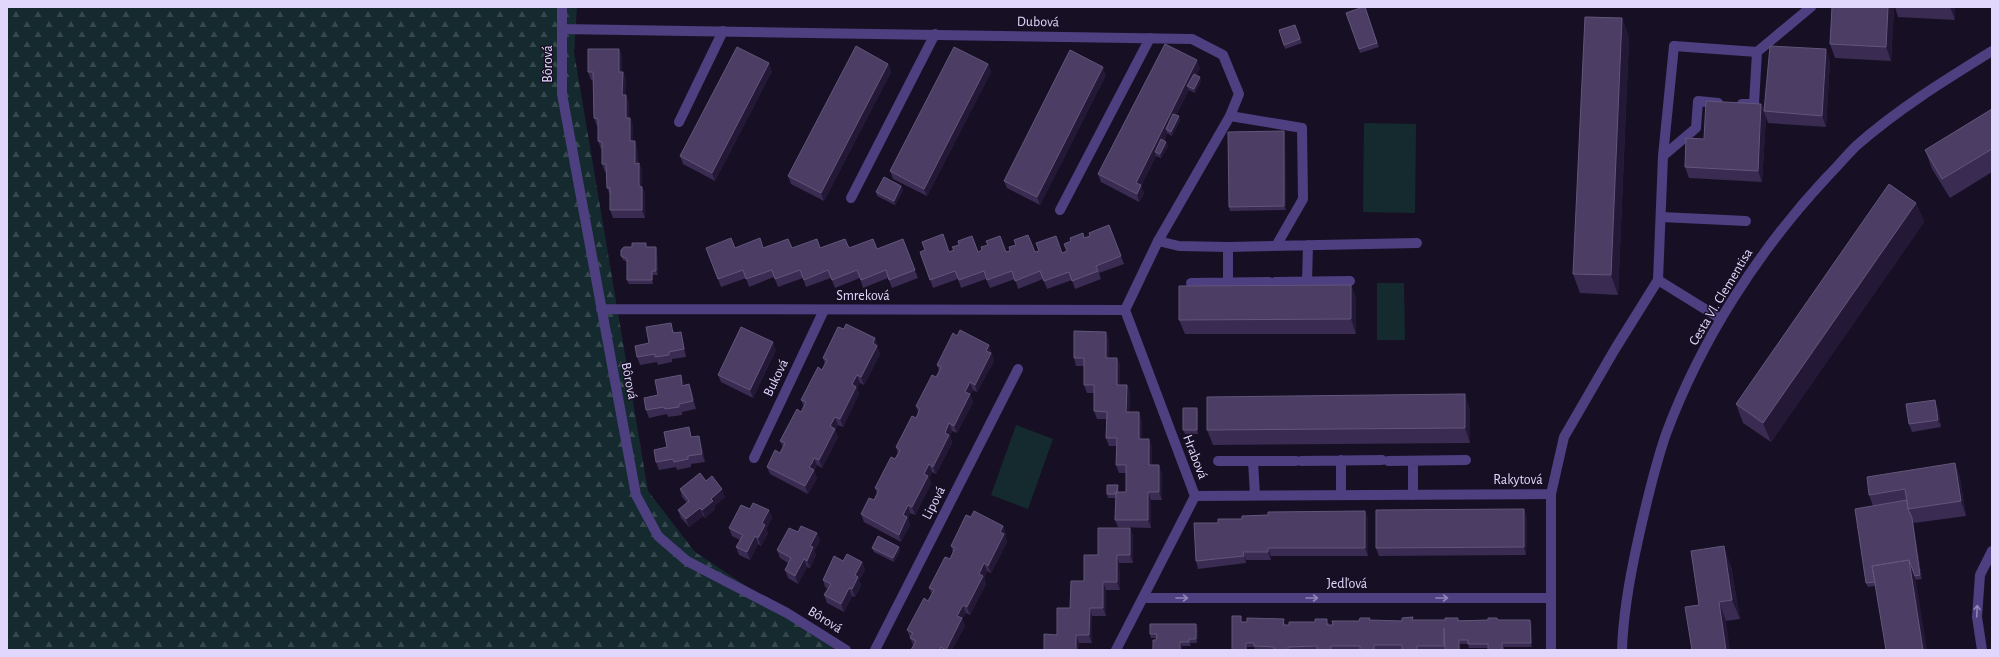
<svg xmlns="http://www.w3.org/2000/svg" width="1999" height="657" font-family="'Alegreya Sans',sans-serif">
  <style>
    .forest { fill: url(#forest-firs) }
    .pitch { fill: #142a2e }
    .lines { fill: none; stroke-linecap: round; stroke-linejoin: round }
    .lane { stroke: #4d3f80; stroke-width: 10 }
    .street { stroke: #4d3f80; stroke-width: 10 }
    .wall { fill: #392b51 }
    .shaded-wall { fill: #241837 }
    .building { fill: #4b3d63; stroke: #62567b }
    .oneway { stroke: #9083b8 }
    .labels { text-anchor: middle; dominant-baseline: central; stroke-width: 3; stroke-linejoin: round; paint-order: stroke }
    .street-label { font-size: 14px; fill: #e1d7fc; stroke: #171024 }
  </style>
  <defs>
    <pattern id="forest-firs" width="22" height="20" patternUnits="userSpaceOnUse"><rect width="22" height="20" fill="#142a2e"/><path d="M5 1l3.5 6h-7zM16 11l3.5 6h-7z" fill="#36484d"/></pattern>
  </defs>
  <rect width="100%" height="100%" fill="#171024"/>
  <path class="forest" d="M7,7H577L574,52L648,491L695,552L843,650H7Z"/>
  <path class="pitch" d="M1364,123L1416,124L1415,213L1363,212Z
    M1377,283H1404L1405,340H1377Z
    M1016,425L1053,439L1028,509L991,495Z"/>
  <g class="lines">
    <path class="lane" d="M1674,46L1757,52
      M1742,104H1754L1757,52L1811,7
      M1230,116L1302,128L1303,199L1276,246
      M679,122L723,31
      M1663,156L1696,128L1698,101L1718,103
      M851,198L935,34
      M1060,210L1150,38
      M1661,217L1746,221
      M1158,241L1179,246L1228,247L1417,243
      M1275,282L1350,281
      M1307,282L1308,245
      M1191,283L1269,282
      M1228,283V247
      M754,458L824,310
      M1218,461H1296
      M1253,461L1255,495
      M1301,461L1382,460
      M1388,461L1466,460
      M1551,494V650
      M1341,495V460
      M1413,495V461
      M1143,598H1551
      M875,650L1018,369"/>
    <path class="street" d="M562,7V94L636,495L658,536L687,561L787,613L846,650
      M562,29L1192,39L1223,55L1239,94L1230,116L1158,241L1125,310
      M1658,280L1663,156L1674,46
      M601,309L1125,310
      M1195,496L1551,494L1564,437L1615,349L1658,280L1721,319
      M1116,650L1195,496L1125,310
      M1622,650C1623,613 1630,576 1638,540C1646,504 1654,469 1666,434C1701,340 1758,251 1826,178C1836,168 1846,156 1856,146C1898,109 1945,80 1992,51
      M1982,650L1977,617L1980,575L1992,551"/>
  </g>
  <path class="wall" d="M1365,7L1379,47L1360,53L1346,13Z
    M1832,7H1894L1891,61L1835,58L1830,44Z
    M1895,7H1955V20L1898,17Z
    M1622,18L1629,38L1618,295L1580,293L1573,274Z
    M1295,25L1302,43L1285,49L1279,30Z
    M619,49L622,57V72H623L626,80L625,95L629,103V118H630L633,126V141L637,148L638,163H639L642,171V187L645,195V218H613L610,210V195L607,188L606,172H605L602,164V149H601L598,141V126H597L594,118L593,80H591L588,72Z
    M1830,60L1826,127L1768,123L1766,117L1762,182L1689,178L1685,167L1704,139L1761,104L1764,110Z
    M888,64L891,72L824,201L791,184L788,176Z
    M988,64L991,72L927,196L893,179L890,171Z
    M1200,68L1196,75L1201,81L1195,93L1189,90L1176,115L1180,120L1172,136L1167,133L1164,141L1168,146L1161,158L1156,156L1141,186L1144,193L1139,202L1101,182L1098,174Z
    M772,71L715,181L683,164L680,156Z
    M1106,75L1040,205L1007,188L1004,181Z
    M1992,109V172L1950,198L1932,169L1925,150Z
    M1284,131L1285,135L1286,210L1230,211L1229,207Z
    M901,186L903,190L895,205L877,196L876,192Z
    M1916,203L1924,222L1771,442L1743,423L1736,404Z
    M1109,225L1124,264L1099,273L1101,279L1075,289L1072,280L1047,289L1043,279L1018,289L1015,279L990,288L986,279L961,288L958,279L933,288L920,252L925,250L949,252L954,250L952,247L978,252L1062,253L1067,251L1084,238L1090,236Z
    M903,239L918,278L892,288L888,278L863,288L860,278L835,288L831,278L806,287L803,278L778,287L774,277L749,287L746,278L721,287L706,248L877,249Z
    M647,247H656L657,251L658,275H653V284H629L627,280V262L623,260L621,256Z
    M1351,285L1356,299V334H1185L1179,320Z
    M844,329L875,338L878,346L877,347L880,354L864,385L860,383L857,388L859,394L843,427L838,425L835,430L838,437L822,468L817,465L814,471L817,478L808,494L770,474L767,467L780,453L783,447L780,441L801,412L804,407L801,400L822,370L825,364L823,358Z
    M674,331L675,333L683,340L686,357L672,359V362L658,365L657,362L640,365L637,357L649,343Z
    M957,336L989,345L994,361L977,392L973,390L970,395L973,402L957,433L952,431L950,436L952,443L936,474L932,472L929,478L931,484L915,515L910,513L908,519L910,525L901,542L864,522L861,514L874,500L877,494L875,488L895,459L898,454L896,447L916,418L918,413L916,406L936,377L939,371L937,365Z
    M1109,339V358H1117L1120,366V385H1127L1130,393L1129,412L1142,420V439L1152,446V465L1162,473V500H1151V528L1118,527L1115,520L1116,498H1108L1107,494L1119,489V492H1126V473H1119L1116,465L1117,446H1109L1106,438V419H1097L1094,411V393H1087L1084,385V366H1076L1074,358Z
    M776,350L753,398L721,382L718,375Z
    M681,375L684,385L689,384L692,392L696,409L682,412V415L668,417L667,414L649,418L646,410L658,395Z
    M1938,408L1941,427L1912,432L1909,424Z
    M1470,409V443L1213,445L1207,430Z
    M1198,412V434H1185L1183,430Z
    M692,437L701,444L705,462L691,464V467L677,470L676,467L659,470L656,462L667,447Z
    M1955,463L1960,478L1966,516L1914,523L1913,522L1922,579L1868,587L1866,583L1873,506L1869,495Z
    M706,481L725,497L714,506L715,509L705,518L703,516L689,527L681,518L678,510L687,503L682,497L680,489Z
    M750,509L769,510L772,518L766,529L768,533L761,546L758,544L750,560L739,555L736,547L740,540L732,536L729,528Z
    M1365,511L1368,519V556H1271V560H1246V563L1198,569L1196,561L1218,523L1268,515Z
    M971,517L1003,526L1006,534L1005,536L1007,542L991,573L987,571L984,578L986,584L970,615L966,613L962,619L965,626L952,650H911L913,646V645L907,630L928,601L932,594L929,588L950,559L953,553L951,546Z
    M1527,517L1526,555L1379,556L1376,548Z
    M1130,528L1133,536V563H1119L1120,590H1106V616H1092V643H1079V650H1044L1057,635L1084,581Z
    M798,532L817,533L820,541L814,551L816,555L810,568L807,567L798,584L788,578L785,570L788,563L780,558L777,550Z
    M872,548L900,551L894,562L874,552Z
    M843,561L862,562L865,570L859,580L861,585L855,597L852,596L844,612L827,603L824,595L828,589L825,587L823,580Z
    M1731,566L1740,619L1726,621L1699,605Z
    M1497,618L1498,620L1532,624V647H1504V650H1488V648H1469L1468,644H1460V650H1402V649H1375V650H1255L1254,647H1247L1232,650L1243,620V622L1285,623V625L1329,623V625L1370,620L1402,621L1413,620H1488Z
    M1196,624L1198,628L1197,643H1190L1191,646H1182L1156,640V638H1151L1150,634Z"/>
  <path class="shaded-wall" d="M1888,7H1894L1891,61L1886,47Z
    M1950,7H1955V20Z
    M1622,18L1629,38L1618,295L1611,275Z
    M619,49L622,57V80L619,72Z
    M1826,49L1830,60L1826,127L1822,116Z
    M1197,60L1200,68L1190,88L1187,86L1189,90L1169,131L1166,129L1167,133L1157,153L1155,152L1156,156L1141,186L1144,193L1139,202L1137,194L1136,183Z
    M769,63L772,71L715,181L712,173Z
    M888,64L891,72L824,201L821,193Z
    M988,64L991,72L927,196L924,189Z
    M1103,67L1106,75L1040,205L1037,197Z
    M623,72L626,80L625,103L622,95Z
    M1200,77L1201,81L1195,93L1194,89Z
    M626,95L629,103V125L626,118Z
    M1761,104L1766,117L1762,182L1758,171Z
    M1179,116L1180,120L1172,136L1171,132Z
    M630,118L633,126V149L630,141Z
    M1284,131L1285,135L1286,210L1284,206Z
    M635,141L637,148L638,171L635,164Z
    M1166,142L1168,146L1161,158L1160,154Z
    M639,163L642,171V194L639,186Z
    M901,186L903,190L895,205L894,201Z
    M642,187L645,195V218L642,210Z
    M1916,203L1924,222L1771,442L1763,423Z
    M656,247L657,251L658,275L656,271Z
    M652,271L653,275V284L652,280Z
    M1351,285L1356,299V334L1351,319Z
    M681,332L683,340L686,357L684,349Z
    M1106,332L1109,339V366L1106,358Z
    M875,338L878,346L877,347L880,354L864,385L861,377L873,343Z
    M773,342L776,350L753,398L750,390Z
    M989,345L994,361L977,392L975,385L986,351Z
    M1117,358L1120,366V393L1117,385Z
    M681,375L684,383L685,393L682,386Z
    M857,375L860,383L857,388L859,394L843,427L840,419L852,384Z
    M970,382L973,390L970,395L973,402L957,433L954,426L965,392Z
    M689,384L692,392L696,409L693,401Z
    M1127,385L1130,393L1129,420L1126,412Z
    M1465,394L1470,409V443L1465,428Z
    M1935,400L1938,408L1941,427L1938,420Z
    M1197,408L1198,412V434L1197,430Z
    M1139,412L1142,420V446L1139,439Z
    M835,417L838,425L835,430L838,437L822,468L819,460L830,426Z
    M949,423L952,431L950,436L952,443L936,474L933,467L945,433Z
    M699,436L701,444L705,462L702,454Z
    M1149,439L1152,446V473L1149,465Z
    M814,458L817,465L814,471L817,478L808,494L805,486L809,467Z
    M1955,463L1960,478L1966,516L1961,501Z
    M929,464L932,472L929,478L931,484L915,515L912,507L924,474Z
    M1159,465L1162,473V500L1159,492Z
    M1118,485L1119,489V498L1117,494Z
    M722,489L725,497L714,506L715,509L705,518L702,510L711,499Z
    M1148,492L1151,500V528L1148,520Z
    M908,505L910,513L908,519L910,525L901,542L899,535L903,515Z
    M700,508L703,516L689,527L686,519Z
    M1524,509L1527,517L1526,555L1524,547Z
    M769,510L772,518L766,529L768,533L761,546L758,538L762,523Z
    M1365,511L1368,519V556L1365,548Z
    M1912,518L1913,522L1922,579L1920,575Z
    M1003,526L1006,534L1005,536L1007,542L991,573L988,566L1000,532Z
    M1130,528L1133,536V563L1130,555Z
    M817,533L820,541L814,551L816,555L810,568L807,561L810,546Z
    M755,536L758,544L750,560L747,552Z
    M1724,546L1731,566L1740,619L1732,600Z
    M899,547L900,551L894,562L893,558Z
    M1268,548L1271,556V560L1268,552Z
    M1243,552L1246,560V563L1244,556Z
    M1117,555L1119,563L1120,590L1117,582Z
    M804,559L807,567L798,584L795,576Z
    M1909,560L1916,580L1927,650H1923Z
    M862,562L865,570L859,580L861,585L855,597L852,589L855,575Z
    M984,563L987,571L984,578L986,584L970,615L967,607L979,574Z
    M1103,582L1106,590V616L1103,608Z
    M849,588L852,596L844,612L841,604Z
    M1719,602L1726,621L1730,650H1726Z
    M963,605L966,613L962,619L965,626L952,650H946L957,616Z
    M1090,608L1092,616V643L1089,635Z
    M1530,620L1532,624V647L1531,643Z
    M1196,624L1198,628L1197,643L1196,639Z
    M1076,635L1079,643V650H1076Z
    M1459,640L1460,644V650H1459Z
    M1180,642L1182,646V650H1180Z
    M1246,643L1247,647V650H1246Z"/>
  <path class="building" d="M1363,7H1365L1377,43L1359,49L1346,13Z
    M1832,7H1888L1886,47L1830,44Z
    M1585,17L1622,18L1611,275L1573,274Z
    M1295,25L1300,39L1284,45L1279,30Z
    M1165,44L1197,60L1136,183L1141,185L1137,194L1098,174Z
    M856,46L888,64L821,193L788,176Z
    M1770,46L1826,49L1822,116L1764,111Z
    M737,47L769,63L712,173L680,156Z
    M954,47L988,64L924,189L890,171Z
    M588,49H619V72H623L622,95H626V118H630V141H635V164L639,163V186L642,187V210H610V188H607L606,164H602V142L598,141V119L594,118L593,72H588Z
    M1070,50L1103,67L1037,197L1004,181Z
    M1194,74L1200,77L1194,89L1187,86Z
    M1706,101L1761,104L1758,171L1685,167L1686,138L1704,139Z
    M1992,109V149L1942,179L1925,150Z
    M1173,114L1179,116L1171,132L1166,129Z
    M1284,131V206L1229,207L1228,132Z
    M1161,139L1166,142L1160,154L1155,152Z
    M884,177L901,186L894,201L876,192Z
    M1889,184L1916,203L1763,423L1736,404Z
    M1109,225L1121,256L1096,266L1098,271L1072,281L1069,272L1044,281L1040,271L1015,281L1012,271L987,280L984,271L959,280L955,271L930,280L920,252L925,250L922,242L943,234L949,252L954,250L952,247L959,245L958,241L972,236L978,252L982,250L981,247L988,245L986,241L1000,236L1006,252L1010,251L1009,247L1016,245L1014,240L1028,235L1035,252L1039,251L1036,243L1056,236L1062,253L1067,251L1064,244L1071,241L1070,238L1083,233L1084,238L1090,236L1089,233Z
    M731,238L735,248L760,238L763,248L788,239L792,248L817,239L820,248L845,239L849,248L873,239L877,249L903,239L915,270L889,280L886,270L861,280L857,270L832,280L828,270L804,280L800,270L775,279L772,270L746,279L743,270L718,279L706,248Z
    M632,243H646V247H656V271H652V280H627V259L621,256V250L624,247H632Z
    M1351,285V319L1179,320V286Z
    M671,323L673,333L681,332L684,349L669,352V355L655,357V354L637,357L635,346L649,343L646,327Z
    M846,324L875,338L873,343L877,346L861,377L857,375L852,384L856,387L840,419L835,417L830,426L835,429L819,460L814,458L812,463L809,467L814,470L805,486L767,467L775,450L780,453L785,443L780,441L797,409L801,412L806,402L801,400L818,367L822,370L827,360L823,358L838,327L844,329Z
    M741,327L773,342L750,390L718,375Z
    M960,330L989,345L986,351L991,353L975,385L970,382L965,392L970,394L954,426L949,423L945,433L949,435L933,467L929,464L924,474L928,476L912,507L908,505L903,515L907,517L899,535L861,514L869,498L874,500L879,490L875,488L891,457L895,459L900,450L896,447L912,416L916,418L920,409L916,406L932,375L936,377L939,372L941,367L937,365L953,333L957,336Z
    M1074,331L1106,332V358H1117V385H1127L1126,412H1139V439H1149V465H1159V492H1148V520H1115L1116,492H1126V465H1116L1117,438H1106L1107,412L1094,411V385H1084V358H1074Z
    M681,375L682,386L689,384L693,401L679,404V407L665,409L664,407L646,410L644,398L658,395L655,380Z
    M1465,394V428L1207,430V397Z
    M1935,400L1938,420L1909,424L1906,404Z
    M1183,408H1197V430H1183Z
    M689,427L691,437L699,436L702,454L688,456V459L674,462L673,459L656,462L654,450L667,447L664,432Z
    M1955,463L1961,501L1908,509L1905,489L1869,495L1867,477Z
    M700,473L706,481L712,476L722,489L711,499L713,501L702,510L700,508L686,519L678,510L689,501L680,489Z
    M1107,485H1118L1117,492H1116V494H1107Z
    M1907,500L1908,509L1912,518L1920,575L1915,576L1909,560L1872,566L1875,582L1866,583L1855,509Z
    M753,503L769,510L762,523L765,525L758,538L755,536L747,552L736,547L743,535L729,528L741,505L750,509Z
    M1524,509V547L1376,548V510Z
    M974,511L1003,526L1000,532L1004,534L988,566L984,563L979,574L983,576L967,607L963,605L957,616L962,618L946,650L941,647L940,650H911L916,641L910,638L913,633L907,630L924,598L928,601L934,590L929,588L945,557L950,559L955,548L951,546L966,515L971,517Z
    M1365,511V548H1268V552H1243L1244,556L1196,561L1194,523H1218V519H1242V516L1268,515V512Z
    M801,526L817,533L810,546L813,547L807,561L804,559L795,576L785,570L791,558L777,550L789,528L798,532Z
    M1098,528H1130V555H1117V582H1103V608H1090L1089,635H1076V650H1044V634L1057,635V608H1070L1071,581H1084V555H1098Z
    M878,536L899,547L893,558L872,548Z
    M1724,546L1732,600L1719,602L1726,650H1692L1685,607L1699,605L1691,551Z
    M847,554L862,562L855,575L858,577L852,589L849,588L841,604L824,595L831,584L823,580L834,556L843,561Z
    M1909,560L1923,650H1886L1872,566Z
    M1232,616H1241V622H1247V618L1284,619L1283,625H1289V622H1315V619H1327V625H1333L1332,621H1359L1360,618H1370L1369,620L1402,621V618L1413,617L1412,620H1445V618H1458V621L1488,620V618H1497L1498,620H1530L1531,643H1502V650H1488V644H1468V640H1459V650H1445L1444,628V646H1417V650H1402V645H1374V650H1360V646H1331V650H1317V646L1288,647V650H1274V647L1254,646V643H1246V650H1232Z
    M1150,624H1196V639H1189V642H1180V650H1153V640H1156L1157,634H1150Z"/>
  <defs><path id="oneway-shaft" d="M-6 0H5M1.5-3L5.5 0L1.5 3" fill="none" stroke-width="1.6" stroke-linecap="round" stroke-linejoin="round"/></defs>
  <g class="oneway">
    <use href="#oneway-shaft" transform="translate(1182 598)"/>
    <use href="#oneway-shaft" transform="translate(1312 598)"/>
    <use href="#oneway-shaft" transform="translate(1442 598)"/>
    <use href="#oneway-shaft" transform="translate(1977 611) rotate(-87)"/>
  </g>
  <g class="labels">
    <g class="street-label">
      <text transform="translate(1038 22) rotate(1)">Dubová</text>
      <text transform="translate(548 64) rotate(-90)">Bôrová</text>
      <text x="863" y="296">Smreková</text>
      <text transform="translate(1721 297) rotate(-59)">Cesta Vl. Clementisa</text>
      <text transform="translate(776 378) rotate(-64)">Buková</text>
      <text transform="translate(629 381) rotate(79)">Bôrová</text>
      <text transform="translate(1195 457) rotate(69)">Hrabová</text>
      <text x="1518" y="480">Rakytová</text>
      <text transform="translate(934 503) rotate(-63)">Lipová</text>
      <text x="1347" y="584">Jedľová</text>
      <text transform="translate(825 620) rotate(32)">Bôrová</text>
    </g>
  </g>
  <rect width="1999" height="657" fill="none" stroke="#e1d7fc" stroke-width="16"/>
</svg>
